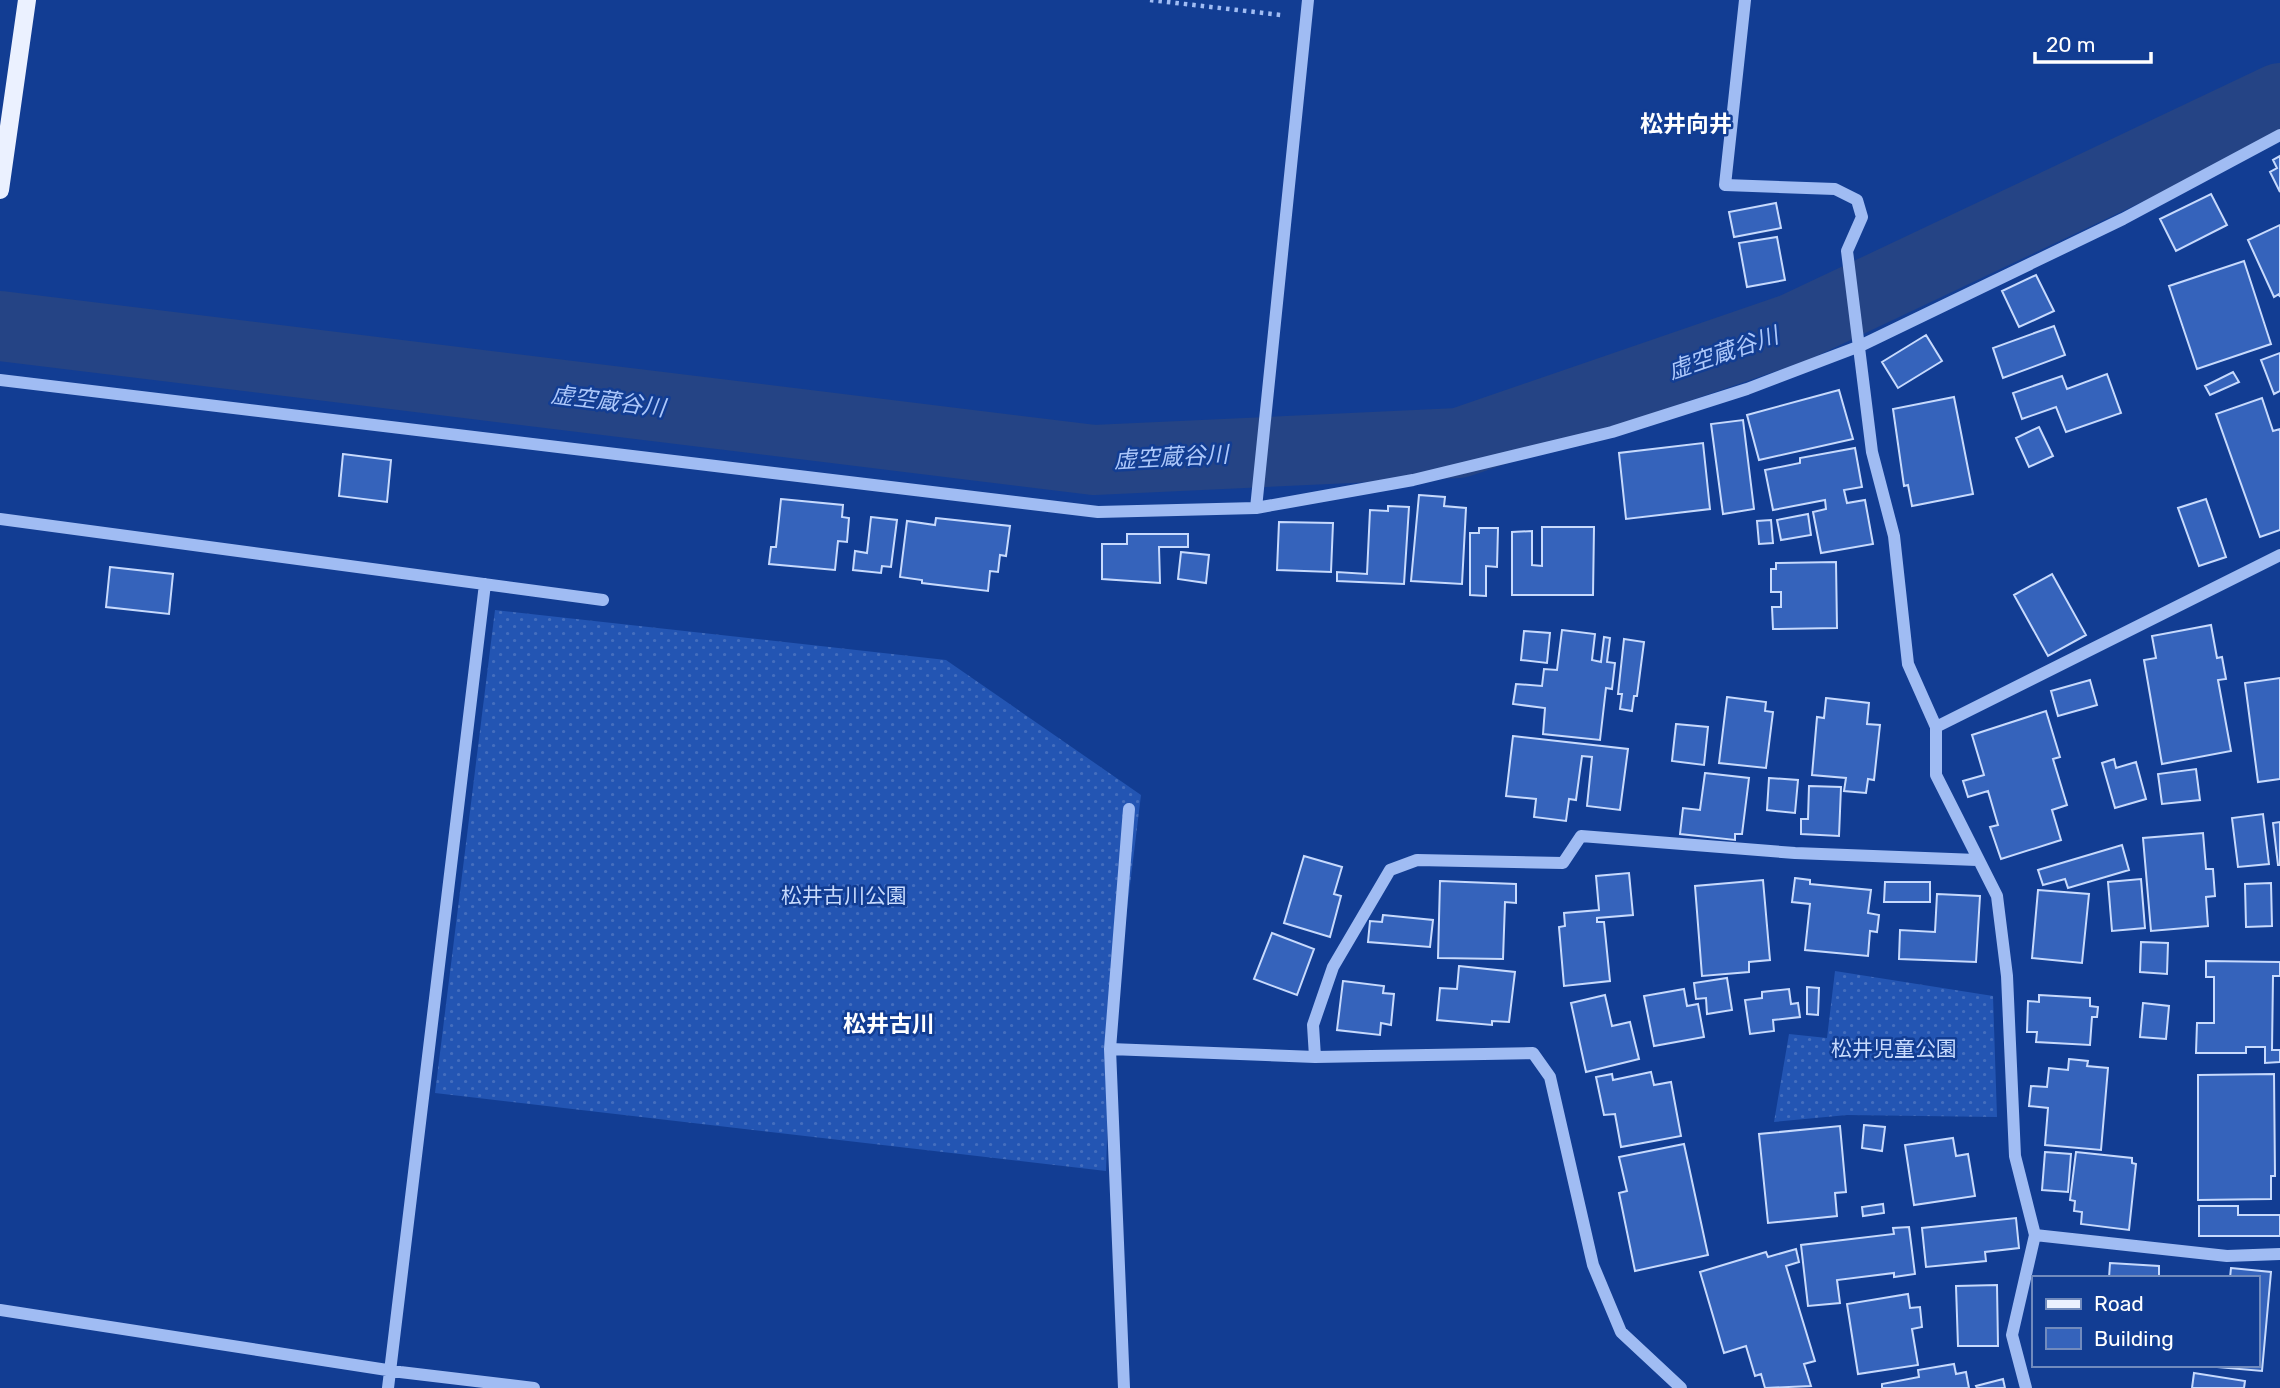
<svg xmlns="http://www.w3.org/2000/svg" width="2280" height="1388" font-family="Rubik,'Noto Sans JP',sans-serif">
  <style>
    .grass { fill: url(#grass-dots) }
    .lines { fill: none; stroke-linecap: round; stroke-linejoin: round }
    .river { stroke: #254485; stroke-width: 70 }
    .building { fill: #3563bb; stroke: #c7dafd; stroke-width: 2 }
    .path { stroke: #a0bcf3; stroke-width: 4.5; stroke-dasharray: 3.5 5; stroke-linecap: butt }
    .minor { stroke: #a0bcf3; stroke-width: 12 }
    .major { stroke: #ebf1ff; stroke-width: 18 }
    .labels { text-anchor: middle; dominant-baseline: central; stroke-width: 5; stroke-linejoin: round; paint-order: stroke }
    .park-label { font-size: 21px; fill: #c7dafd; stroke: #123d93 }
    .neighbourhood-label { font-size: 23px; font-weight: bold; fill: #fff; stroke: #123d93 }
    .water-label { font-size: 23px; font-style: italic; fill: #acc7fa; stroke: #123d93 }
  </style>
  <defs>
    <pattern id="grass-dots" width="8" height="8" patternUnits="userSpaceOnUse" patternTransform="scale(1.75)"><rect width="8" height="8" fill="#2355b3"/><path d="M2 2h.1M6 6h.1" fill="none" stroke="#446ebe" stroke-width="1.8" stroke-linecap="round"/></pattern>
  </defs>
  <rect width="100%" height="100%" fill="#123d93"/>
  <path class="grass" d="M495,610L946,660L1141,795L1110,1049L1106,1171L435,1093Z
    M1835,971L1993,996L1997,1117L1847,1115L1774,1122L1789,1034L1827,1038Z"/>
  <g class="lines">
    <path class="river" d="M0,326L1094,460L1459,443L1794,328L2280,98"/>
  </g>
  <path class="building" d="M2280,156V192L2270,172L2277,168L2273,160Z
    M2211,194L2227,225L2176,251L2160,219Z
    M1776,203L1781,228L1734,237L1729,212Z
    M2280,225V297L2279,294L2274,297L2248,240Z
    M1777,237L1785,280L1747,287L1739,243Z
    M2244,261L2271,344L2197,369L2169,286Z
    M2036,275L2054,311L2019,327L2002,291Z
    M2054,326L2065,355L2003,378L1993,348Z
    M1926,335L1942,361L1898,388L1882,362Z
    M2280,353V391L2274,394L2261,360Z
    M2233,372L2239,382L2210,395L2205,386Z
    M2107,374L2121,413L2066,432L2056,407L2022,419L2013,393L2062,376L2067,389Z
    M1839,390L1853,439L1759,460L1747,415Z
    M1954,397L1973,494L1912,506L1908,485L1904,486L1893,409Z
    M2262,398L2273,431L2280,429V530L2260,537L2216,414Z
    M1743,420L1754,509L1723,514L1711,424Z
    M2039,427L2053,456L2029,467L2016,438Z
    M1703,443L1710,509L1626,519L1619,453Z
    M1855,448L1862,487L1844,490L1847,503L1865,500L1873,544L1821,553L1813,512L1826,509L1825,500L1773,510L1765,470L1800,463V458Z
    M343,454L391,460L387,502L339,496Z
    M1419,495L1445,497L1444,506L1466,508L1462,584L1411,581Z
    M781,499L843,505L842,517L849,518L847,542L838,541L835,570L769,564L771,547H776Z
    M2206,499L2226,557L2199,566L2178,508Z
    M1388,506L1409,507L1404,584L1337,581V572L1367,574L1370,510L1388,511Z
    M1808,514L1811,535L1781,540L1777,520Z
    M871,517L897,520L891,567L882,566L881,573L853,570L855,551L867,553Z
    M936,518L1010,526L1006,556L1000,555L998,572L990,571L988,591L922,583V580L900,577L907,521L935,525Z
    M1771,520L1773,543L1759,544L1757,521Z
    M1279,522L1333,523L1331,572L1277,570Z
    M1542,527H1594L1593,595H1512V532L1532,531V565L1542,566Z
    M1479,528H1498L1497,567L1486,566V596L1470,595V533H1479Z
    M1127,534H1188V547H1159L1160,583L1102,579V544H1127Z
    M1181,552L1209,555L1206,583L1178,579Z
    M1836,562L1837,628L1773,629L1772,607H1781V592H1771V569H1776V563Z
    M110,567L173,574L169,614L106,607Z
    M2052,574L2086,635L2048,656L2014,595Z
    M2211,625L2217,658L2222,657L2226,679L2218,680L2231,751L2162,764L2144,660L2156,658L2152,636Z
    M1562,630L1595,634L1592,660L1601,662L1604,637L1610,638L1607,662L1615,663L1612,689L1606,688L1600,740L1543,734L1545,708L1513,704L1516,684L1542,686L1544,669L1557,670Z
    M1524,631L1550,633L1547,663L1521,660Z
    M1624,639L1644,642L1637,696H1634L1632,711L1620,709L1622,694H1618Z
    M2280,678V779L2258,782L2245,683Z
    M2090,680L2097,705L2058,716L2051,691Z
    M1727,697L1766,702L1765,711L1773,712L1766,768L1719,763Z
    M1826,698L1869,703L1867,724L1880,725L1874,780L1868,779L1866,793L1844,791L1846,778L1812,775L1817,717L1824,718Z
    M2046,711L2060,757L2053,759L2067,805L2052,810L2061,840L2001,859L1990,827L1998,825L1988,791L1968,797L1963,781L1984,775L1972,735Z
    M1676,724L1708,727L1704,765L1672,761Z
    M1513,736L1628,749L1620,810L1587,806L1592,757L1582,756L1576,800L1569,799L1566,821L1534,817L1536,799L1506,796Z
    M2114,759L2116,768L2136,762L2146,799L2115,808L2102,763Z
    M2196,769L2200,800L2162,804L2158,774Z
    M1705,773L1749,778L1742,834H1735V840L1680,834L1683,808L1700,810Z
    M1769,778L1798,780L1795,813L1767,810Z
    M1809,786L1841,787L1839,836L1801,834V819H1808Z
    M2263,814L2269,864L2238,867L2232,818Z
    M2280,822V865H2278L2273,823Z
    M2203,833L2206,869H2213L2215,896L2206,897L2208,926L2151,931L2143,838Z
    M2122,845L2129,870L2068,888L2065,879L2043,885L2038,870Z
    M1304,856L1342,867L1334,894L1341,896L1330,937L1284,923Z
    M1629,873L1633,915L1597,918V922H1604L1610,981L1564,986L1559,927L1565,926L1564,913L1599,910L1596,876Z
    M1795,878L1810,880V884L1871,890L1868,913L1879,915L1877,932L1870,931L1868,956L1805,950L1810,904L1792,902Z
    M2141,879L2145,928L2112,931L2108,882Z
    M1763,880L1770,960L1749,962V972L1702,976L1695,886Z
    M1440,881L1516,884V903L1505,902L1503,959L1438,958Z
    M1885,882H1930V902H1884Z
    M2271,883L2272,926L2246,927L2245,884Z
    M2038,890L2089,894L2082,963L2032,958Z
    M1937,894L1980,896L1976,962L1899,959L1900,930L1935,932Z
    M1383,915L1433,920L1430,947L1368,942L1370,921L1382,922Z
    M1272,933L1314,949L1297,995L1254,979Z
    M2141,942L2168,943L2167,974L2140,972Z
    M2206,961L2280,962V976H2273L2272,1050H2280V1062L2265,1063V1047H2246V1053H2196L2197,1023H2214V977H2206Z
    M1459,966L1515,972L1509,1022L1492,1021V1025L1437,1020L1440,988L1457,989Z
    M1727,978L1732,1010L1707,1014L1706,998L1696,999L1694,983Z
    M1343,981L1384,986L1383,993L1394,994L1391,1025L1381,1023L1380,1035L1337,1030Z
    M1807,987L1819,988L1818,1015L1807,1014Z
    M1684,989L1687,1006L1698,1004L1704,1037L1654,1046L1644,996Z
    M1789,989L1791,1004L1798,1003L1800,1017L1773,1020L1774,1031L1750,1034L1745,1000L1762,998V992Z
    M1605,995L1612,1026L1630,1022L1639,1059L1586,1072L1571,1003Z
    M2039,995L2090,998V1006L2098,1007L2097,1017H2092L2090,1045L2036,1042L2037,1032H2027L2028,1001L2039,1002Z
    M2143,1003L2169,1006L2166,1039L2140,1037Z
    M2069,1059L2088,1061L2087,1066L2108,1068L2101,1150L2045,1145L2048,1108L2029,1106L2031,1086L2047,1087L2049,1068L2068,1070Z
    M1651,1072L1654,1085L1671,1082L1681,1136L1621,1147L1615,1114L1604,1115L1596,1077L1612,1074L1613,1080Z
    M2274,1074L2275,1176H2271V1199L2198,1200V1075Z
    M1864,1125L1885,1127L1882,1151L1862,1148Z
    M1840,1126L1846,1192L1835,1193L1837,1216L1768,1223L1759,1134Z
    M1953,1138L1956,1156L1968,1154L1975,1196L1914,1205L1905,1145Z
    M1684,1144L1708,1255L1635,1271L1619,1193L1627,1191L1619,1157Z
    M2045,1152L2071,1154L2068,1192L2042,1190Z
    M2076,1152L2132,1158V1163L2136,1164L2129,1230L2081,1224L2082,1212L2074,1211L2075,1201L2070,1200Z
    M1883,1204L1884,1213L1863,1216L1862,1207Z
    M2199,1206H2238V1215H2280V1236H2199Z
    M2016,1218L2019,1248L1985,1252L1986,1261L1926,1267L1922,1228Z
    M1909,1227L1915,1274L1894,1277V1273L1837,1280L1840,1303L1808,1306L1801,1245L1894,1234L1893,1228Z
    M1796,1249L1799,1262L1786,1266L1815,1361L1804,1364L1811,1386L1765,1388L1761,1374L1755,1376L1746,1346L1724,1353L1700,1272L1766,1252L1768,1257Z
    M2110,1263L2159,1266V1278H2109Z
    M2231,1268L2271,1272L2262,1371L2194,1365H2257V1278H2230Z
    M1997,1285L1998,1346H1958L1956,1286Z
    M1908,1294L1910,1308L1920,1307L1922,1327L1912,1329L1918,1365L1858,1374L1847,1304Z
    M1954,1364L1956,1374L1966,1372L1969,1388H1882V1384L1919,1377L1918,1370Z
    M2194,1373L2245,1381L2244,1388H2192Z
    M2003,1379L2005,1388H1977L1976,1386Z"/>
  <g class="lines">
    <path class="path" d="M1150,0L1281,15"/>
    <path class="minor" d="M1745,0L1725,185L1835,189L1857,200L1862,217L1847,251L1872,452L1894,536L1908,664L1936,727V775L1997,896L2007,976L2015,1156L2035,1235L2012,1335L2026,1388
      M0,380L1098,512L1256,508L1413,480L1612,432L1747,389L1860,346L2123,219L2280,135
      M1256,508L1308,0
      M0,519L603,600
      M1936,727L2280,555
      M1110,1049L1315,1057L1533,1053L1550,1077L1593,1265L1621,1332L1681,1388
      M1315,1057L1313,1025L1333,967L1390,870L1417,860L1563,863L1581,836L1795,853L1977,860
      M2035,1235L2227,1256L2280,1254
      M0,1310L400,1372L534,1388
      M388,1388L485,584
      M1124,1388L1110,1049L1129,809"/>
    <path class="major" d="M0,190L27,0"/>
  </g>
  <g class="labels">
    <g class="park-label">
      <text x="844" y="895">松井古川公園</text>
      <text x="1894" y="1048">松井児童公園</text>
    </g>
    <g class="neighbourhood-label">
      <text x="1686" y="124">松井向井</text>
      <text x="889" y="1024">松井古川</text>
    </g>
    <g class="water-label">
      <text transform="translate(1723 353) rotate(-19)">虚空蔵谷川</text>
      <text transform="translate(608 401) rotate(7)">虚空蔵谷川</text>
      <text transform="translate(1171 457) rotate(-3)">虚空蔵谷川</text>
    </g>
  </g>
  <rect x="2032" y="1276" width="228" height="91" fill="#123d93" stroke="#718bbe" stroke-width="2"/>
  <rect x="2046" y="1299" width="35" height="10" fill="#ebf1ff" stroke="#718bbe" stroke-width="2"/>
  <text x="2094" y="1311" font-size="21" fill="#ffffff">Road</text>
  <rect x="2046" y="1328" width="35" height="21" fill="#3563bb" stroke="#718bbe" stroke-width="2"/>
  <text x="2094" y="1346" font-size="21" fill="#ffffff">Building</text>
  <path d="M2035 52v10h116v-10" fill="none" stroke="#ffffff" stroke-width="3.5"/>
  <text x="2046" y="52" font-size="21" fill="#ffffff" stroke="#123d93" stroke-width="5" paint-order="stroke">20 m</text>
</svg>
